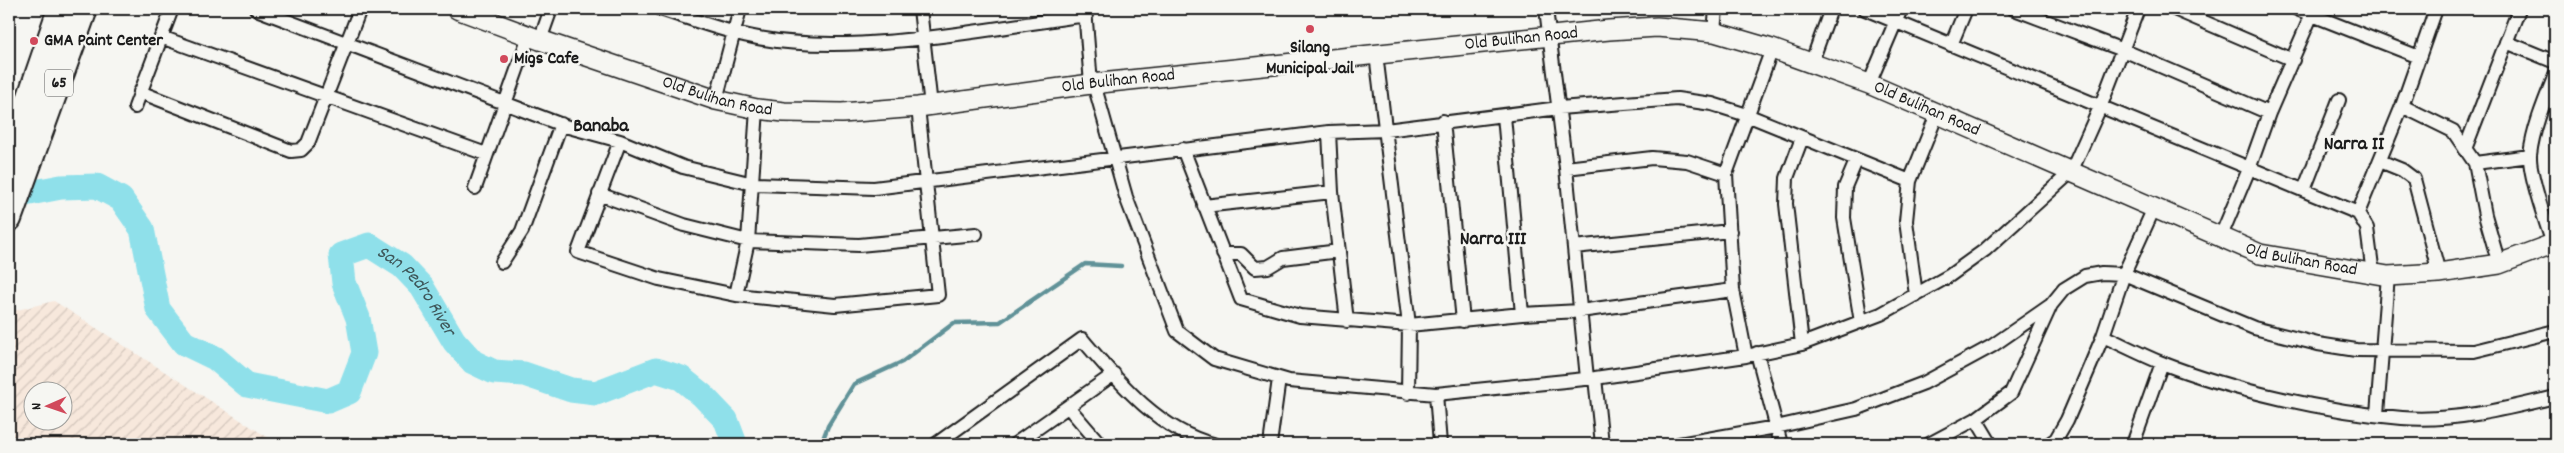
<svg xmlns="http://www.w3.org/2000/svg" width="2564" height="453" font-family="Dekko,sans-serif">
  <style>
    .industrial { fill: url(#industrial-furrows); fill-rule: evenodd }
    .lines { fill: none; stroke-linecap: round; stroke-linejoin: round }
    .stream { stroke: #619298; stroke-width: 4.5 }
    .river { stroke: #8fe0ea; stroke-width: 25 }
    .street-casing { stroke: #1c1c1c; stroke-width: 16 }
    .secondary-casing { stroke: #1c1c1c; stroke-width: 22 }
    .highway-casing { stroke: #1c1c1c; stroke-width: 28 }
    .street { stroke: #f6f6f2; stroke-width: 12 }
    .secondary { stroke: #f6f6f2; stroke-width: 19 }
    .highway { stroke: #f6f6f2; stroke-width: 24 }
    .poi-dot { fill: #d1495b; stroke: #f6f6f2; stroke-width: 2 }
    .labels { text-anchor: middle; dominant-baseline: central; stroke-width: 5; stroke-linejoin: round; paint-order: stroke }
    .shield { fill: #f6f6f2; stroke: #5d5d5c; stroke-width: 1 }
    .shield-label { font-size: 16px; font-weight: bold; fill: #1c1c1c }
    .street-label { font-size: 18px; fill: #1c1c1c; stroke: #f6f6f2 }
    .poi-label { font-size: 18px; font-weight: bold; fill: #1c1c1c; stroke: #f6f6f2; text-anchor: start }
    .water-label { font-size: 19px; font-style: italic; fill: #3e575a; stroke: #f6f6f2 }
    .quarter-label { font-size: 20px; font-weight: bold; fill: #1c1c1c; stroke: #f6f6f2 }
  </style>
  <defs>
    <pattern id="industrial-furrows" width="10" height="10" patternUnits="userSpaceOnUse" patternTransform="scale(1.25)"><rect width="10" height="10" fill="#f7e8dc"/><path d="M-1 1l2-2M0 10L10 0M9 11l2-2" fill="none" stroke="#d3c6bc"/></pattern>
  </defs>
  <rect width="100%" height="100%" fill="#f6f6f2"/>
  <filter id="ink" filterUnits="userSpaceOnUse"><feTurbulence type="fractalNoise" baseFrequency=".02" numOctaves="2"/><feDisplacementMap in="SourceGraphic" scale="10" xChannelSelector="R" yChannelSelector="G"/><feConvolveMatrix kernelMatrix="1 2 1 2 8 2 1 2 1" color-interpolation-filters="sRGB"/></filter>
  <g filter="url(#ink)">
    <path class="industrial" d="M54,301L278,444H9V312ZM32,390H62V420H32Z"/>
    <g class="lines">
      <path class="stream" d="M821,444L828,426L854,384L902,362L954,323L1000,322L1085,264L1121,266"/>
      <path class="river" id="s1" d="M9,197L61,187L97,186L121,199L142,229L158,309L184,343L215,358L247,385L328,401L349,392L364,353L358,318L344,283L341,255L369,245L402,266L422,287L454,341L473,362L494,372L524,374L571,390L596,393L656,370L681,378L702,395L726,420L735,444"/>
      <g class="street-casing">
        <path id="street" d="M256,9L565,126L620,141L683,167L753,184L874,188L1329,132L1386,130L1559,108L1677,99L1712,104L1747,115L1910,181
          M660,9C692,19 724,32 758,38C857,56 986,29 1086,15
          M920,9L931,106
          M1085,9L1091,84
          M1546,9L1566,168L1587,378
          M1865,9L2358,213L2367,228L2373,274
          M2014,9L2123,50L2269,113
          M2174,9L2293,60
          M2297,9L2419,57
          M1714,32L1716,9
          M161,37L486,154
          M540,40L551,9
          M2506,42L2555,62
          M1951,45L1966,9
          M1376,54L1409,325L1408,393
          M1811,64L1831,9
          M1094,84L1126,197L1177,331L1214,359L1289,381L1436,394
          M1869,84L1901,9
          M140,92L291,151L301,150L308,143L360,9
          M716,100L740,9
          M2402,106L2453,131L2475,163L2485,215L2499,264
          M135,107L172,9
          M1504,116L1522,314
          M1443,121L1463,321
          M1329,132L1332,192L1347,321
          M1802,138L1787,178L1786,204L1802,344
          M620,141L578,252L659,279L736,295L835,305L938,295L918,107
          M1183,149L1241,299L1300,316L1409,325L1522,314L1580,311L1733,290
          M2465,149L2519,9
          M1856,161L1845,187L1844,218L1861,322
          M2380,161L2402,170L2414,179L2439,273
          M2475,163L2530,156
          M1566,168L1652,158L1687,161L1726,174
          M475,188L529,36
          M2304,190L2339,100
          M599,194L684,225L748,241L859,245L976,234
          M1204,206L1332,192
          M2358,213L2402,106L2436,9
          M2221,236L2249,169L2269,113L2312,14
          M2553,244C2546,223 2529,175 2530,155C2533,128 2545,100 2555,75
          M1574,247L1730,231
          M1223,254H1241L1255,268L1268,267L1283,258L1339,251
          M502,262L522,231L561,124
          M736,295L748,241L757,109
          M1916,295L1906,221L1910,181L1937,114
          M2103,336C2123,345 2142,355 2162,363C2231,390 2328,412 2402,418C2452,422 2506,409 2555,397
          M1757,353L1781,444
          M1746,356L1733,290L1726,174L1772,49
          M1595,378L1602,444
          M1069,408L1100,444
          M2377,414L2388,276
          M1976,419L1991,444
          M936,444L1082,339C1118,381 1158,430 1213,444
          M1015,444L1114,374
          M1270,444L1279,379
          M1440,444L1436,394L1595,378L1746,356L1802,344L1881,314L1949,276L1985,250L2071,172L2101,105L2138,9
          M1679,444L1776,427L1856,409L1924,383L1992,346L2051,305L2064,289L2085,276L2102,273L2124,274L2254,328L2318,344L2356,350L2474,351L2555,331
          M1929,444L1976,419L2011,393L2051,305
          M2049,444L2056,439L2067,420L2103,336L2124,274L2154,208
          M2133,444L2162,363"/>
      </g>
      <g class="secondary-casing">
        <g id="secondary">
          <path id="s2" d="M457,9L540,40L716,100L757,109L784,112L842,113L918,107L1091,84L1609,30L1657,27L1714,32L1772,49L1869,84L2260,254L2388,276L2439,273L2499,264L2555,243"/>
        </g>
      </g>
      <g class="highway-casing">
        <path id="highway" d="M9,158L60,9
          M9,219L85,9"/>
      </g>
      <use href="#street" class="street"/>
      <use href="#secondary" class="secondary"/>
      <use href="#highway" class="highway"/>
    </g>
  </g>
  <g class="poi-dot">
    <circle cx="1310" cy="29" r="5"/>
    <circle cx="34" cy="41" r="5"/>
    <circle cx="504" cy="59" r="5"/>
  </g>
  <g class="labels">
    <rect class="shield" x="45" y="69.5" width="28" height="27" rx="4"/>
    <g class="shield-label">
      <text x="59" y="83">65</text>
    </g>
    <g class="street-label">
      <text stroke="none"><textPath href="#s2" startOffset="1085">Old Bulihan Road</textPath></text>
      <text stroke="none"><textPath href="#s2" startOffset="680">Old Bulihan Road</textPath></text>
      <text stroke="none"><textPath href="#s2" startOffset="275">Old Bulihan Road</textPath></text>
      <text stroke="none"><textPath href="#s2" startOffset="1505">Old Bulihan Road</textPath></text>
      <text stroke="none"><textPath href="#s2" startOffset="1910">Old Bulihan Road</textPath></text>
    </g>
    <g class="poi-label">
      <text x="44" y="41">GMA Paint Center</text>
      <text x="1310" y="48" text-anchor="middle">Silang<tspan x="1310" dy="21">Municipal Jail</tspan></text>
      <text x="514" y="59">Migs Cafe</text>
    </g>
    <g class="water-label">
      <text stroke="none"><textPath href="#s1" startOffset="699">San Pedro River</textPath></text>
    </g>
    <g class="quarter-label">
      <text x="601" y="127">Banaba</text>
      <text x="2354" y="145">Narra II</text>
      <text x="1493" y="240">Narra III</text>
    </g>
  </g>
  <rect width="2564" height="453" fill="none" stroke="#f6f6f2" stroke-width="30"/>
  <rect x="15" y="15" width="2534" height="423" fill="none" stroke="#1c1c1c" stroke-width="2" filter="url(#ink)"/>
  <g transform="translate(48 406) rotate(268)"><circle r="24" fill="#f6f6f2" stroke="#9f9f9c"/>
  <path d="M0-4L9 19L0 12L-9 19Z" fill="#d1495b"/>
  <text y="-8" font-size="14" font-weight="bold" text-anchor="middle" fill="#1c1c1c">N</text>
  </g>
</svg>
